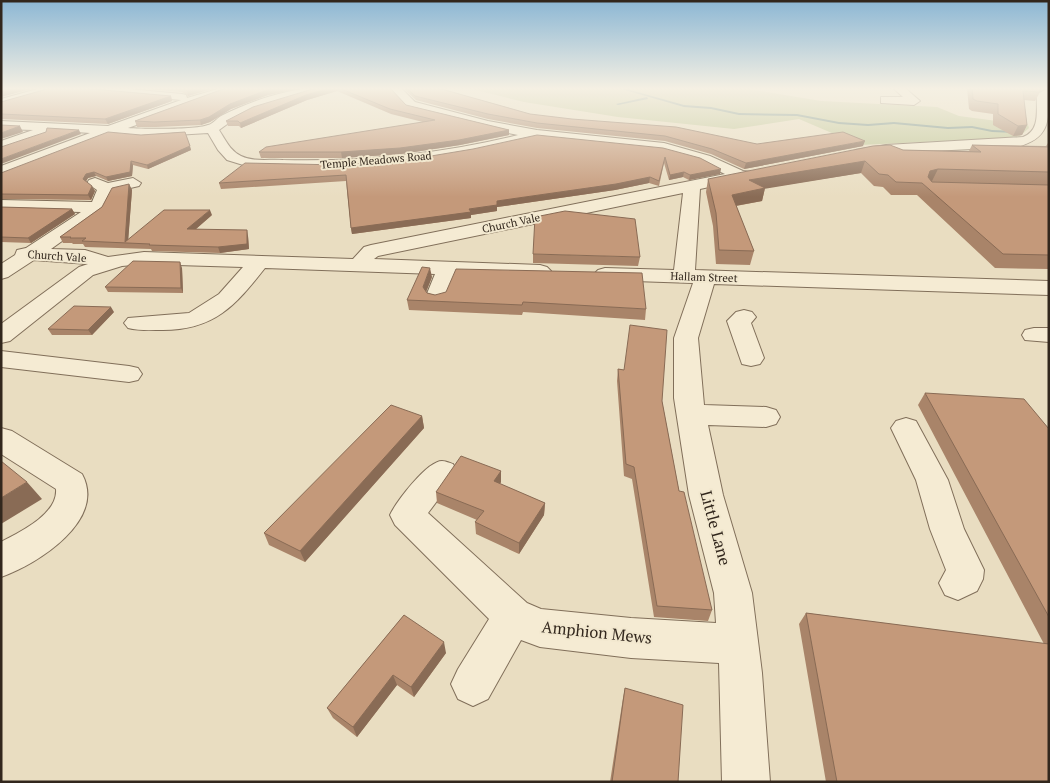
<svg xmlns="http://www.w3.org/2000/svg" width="1050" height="783" font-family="'PT Serif',serif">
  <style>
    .green { fill: #c0c696 }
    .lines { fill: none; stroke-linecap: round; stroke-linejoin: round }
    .stream { fill: #6b8982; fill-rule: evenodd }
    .minor-casing { stroke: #816f5a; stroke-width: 2 }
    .minor { fill: #f5ebd3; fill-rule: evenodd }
    .wall { fill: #a98469 }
    .shaded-wall { fill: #896b55 }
    .building { fill: #c4997a; stroke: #896b55 }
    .labels { text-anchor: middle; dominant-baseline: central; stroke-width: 4; stroke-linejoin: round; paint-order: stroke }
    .far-street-label { font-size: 11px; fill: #32271d; stroke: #f2e8cf }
    .near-street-label { font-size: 16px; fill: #32271d; stroke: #f2e8cf }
  </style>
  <rect width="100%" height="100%" fill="#e9ddc1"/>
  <path class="green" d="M468,88H742L821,101L937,107L959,116L1028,125L1029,128L1020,136L1007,138L860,145L799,119L734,129L618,117L524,102Z"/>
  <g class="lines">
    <path class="stream" d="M618,88H623L684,105L711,107L739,113L797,114L839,122L868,124L894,122L948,127L972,126L992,130L1016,131L1018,132L1016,133L992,132L972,128L948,129L894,124L868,126L839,124L797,116L739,115L711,109L684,107Z
      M647,97L648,99L618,105L616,104Z"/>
    <g class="minor-casing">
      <path id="minor" d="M41,88H52L49,92L1,107V99Z
        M79,88H118L182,94L186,95L187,98L221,88H238L128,128C142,129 196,130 208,125C213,124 216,119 221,116C249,102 287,88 319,88L318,90C286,101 246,108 219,130C225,139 230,151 241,156C253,162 269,159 283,160C362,162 441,154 518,135L487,129L407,108L389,88H401L415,102L488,121L537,130L664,143L710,156L743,171L751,172L753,175L751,178L700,189L695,270L1049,281V295L714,284L698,338L704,405L766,407L776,410L780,417L776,424L766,427L708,425L723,495L752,593L762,673L770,782H722L719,663L631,658L540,647L521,640L488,699L473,706L458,699L451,684L458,669L489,619L395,525L390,515C396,502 427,461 442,461C445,461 450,463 453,464L458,473L428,513L527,603L541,609L631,618L716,623L714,593L689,495L674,398V338L693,283L605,280L598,278L594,274L598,270L605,268L674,270L683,193L378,256L374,259L540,265L547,267L551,271L547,275L540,277L456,275L445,301L437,303L429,301L426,296L435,274L265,268C235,306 214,330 163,330C151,330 139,331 128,328L124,323L128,318L189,313L219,294L243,267L144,264L122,266L93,275L10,341L1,343V324L79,267L88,264L34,260L8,277L1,279V264L15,255L17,250L26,248L81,212L1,210V200L92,202L97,190L87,183L89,180L95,178L108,183L133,178L141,183L139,186L113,192L104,211L51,249L85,250L108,257L144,252L353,259L364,247L371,245L725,174L700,162L663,151L537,138L473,153L408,164L342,169L253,168L227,160L218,150L208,133L143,137L110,134L1,177V166L90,133L48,130L47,134L1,150V141L33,130L1,129V121L108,126L181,100L85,91Z
        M893,88H905L920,101L914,105L881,103V97H903Z
        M1049,88C1049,122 1050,138 1017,147L886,153L861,157L854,153L856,150L886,145L1023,137C1041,130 1036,110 1037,94Z
        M744,310L752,312L756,317L751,323L764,358L760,364L751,366L742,364L727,321L736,312Z
        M1034,328H1049V342L1025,340L1022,335L1025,330Z
        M1,351L129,366L138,368L142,374L138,380L129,382L1,367Z
        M906,418L916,421L948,480L964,529L984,570L983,579L977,591L958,600L945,595L939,583L946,570L930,529L916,480L891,428L896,421Z
        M1,428L12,431L82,474C107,520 38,564 1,577V542C20,532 58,514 56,489L1,454Z"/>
    </g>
    <use href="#minor" class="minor"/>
  </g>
  <path class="wall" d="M83,88L171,96L172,101L108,124L1,119V102Z
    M135,88H215L188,96L182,92Z
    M226,88H302L268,95L231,109L210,122L201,125L156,127H137L135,121Z
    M316,88H390L406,105L509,130V135L460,145L401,154L342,158H261L259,152L423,122L391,114L337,91L307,100L241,128L239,126H228L226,121Z
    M403,88H438L530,114L757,144L863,146L744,169L711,154L665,141L537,128L488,119L416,100Z
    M967,88H1040V92L1035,101L1024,100L1027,125L1022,135L1013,136L993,125V114L972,111L969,109Z
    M185,132L191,150L148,169L133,165L132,176L108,181L96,176L88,178L86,181L95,191L91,200L1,199V173L141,135Z
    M1048,143L1049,185L931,181L1049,185V269L995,268L917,195H891L883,187L874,186L861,173L765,188L762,201L736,206L754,251L750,265L716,264L713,226L706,192L708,179L903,150L969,151L972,145L1046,146Z
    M663,148L720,174L689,180L683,177L669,180L664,163L659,186L649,183L615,190L497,207V211L471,215V218L352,234L351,228L346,181L221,189L219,183L341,165Z
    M129,184L132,190L128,240L212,215L196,229L248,236L249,249L220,253L152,251L151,249L85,247L83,244H73L72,243H63L60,237L102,207Z
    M1,207L72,209L75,214L31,243L1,242Z
    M533,254L640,257L638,266L533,263Z
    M182,268L183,293L108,292L105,287Z
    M432,277L426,292L427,293L435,295L646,309L645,320L523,312L522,315L409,310L407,300Z
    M114,312L92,335H52L48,329Z
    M618,369L624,370L662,401L679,491L712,610L708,621L654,617L632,479L624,476L617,381Z
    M925,393L1049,429V782H826L799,624L806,613L1044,644L918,405Z
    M422,416L424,428L305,562L269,545L264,533Z
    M501,471V482L500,484L545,503L544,515L519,554L476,534L475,522L477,520L437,503L436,492Z
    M404,615L446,653L414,697L397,685L357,737L333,718L327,708Z
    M625,688L678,782H610L623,698Z"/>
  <path class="shaded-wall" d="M16,88H35L1,97V92Z
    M198,88H215L188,96L187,91Z
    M279,88H302L268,95L231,109L210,122L201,125L200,120L230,104L267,90Z
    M331,88H337V91L307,100L241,128L240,123L306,95Z
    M171,96L172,101L108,124L105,119Z
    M1027,125L1022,135L1013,136L1018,126Z
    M20,126L23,132L1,139V133Z
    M79,130L81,134L1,164V159Z
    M509,130V135L460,145L401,154L342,158L341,152Z
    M865,141L863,146L744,169L746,163Z
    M190,146L191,150L148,169L147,165Z
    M131,161L133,165L132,176L108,181L106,177Z
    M865,161L861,173L746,192L749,180Z
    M721,169L720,174L689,180L690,175Z
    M938,169L932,181L924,183L930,171Z
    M94,172L96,176L88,178L85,183L83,179L86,174Z
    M684,172L683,177L669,180L670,175Z
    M650,177L649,183L615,190L497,207V201Z
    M129,184L132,190L128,243H125Z
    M92,186L95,191L91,200L88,195Z
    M765,188L762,201L729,207L732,195Z
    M497,205V211L471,215V218L352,234L351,228Z
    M72,209L75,214L31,243L28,238Z
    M210,210L212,215L189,235L187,229Z
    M247,230L248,236L249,249L220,253L218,247Z
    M180,262L182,268L183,293L181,288Z
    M430,268L432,277L424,297L423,287Z
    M111,307L114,312L92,335L88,330Z
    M422,416L424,428L305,562L300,551Z
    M501,471V482L494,493V481Z
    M27,482L42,499L1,524V498Z
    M545,503L544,515L519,554V543Z
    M444,642L446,653L414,697L411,687Z
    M393,675L397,685L357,737L353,727Z"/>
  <path class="building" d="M1,88H16L1,92Z
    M48,88H82L171,96L105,119L1,114V102L47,89Z
    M181,88H198L187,91Z
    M226,88H279L267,90L230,104L209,117L200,120L154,122L135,121Z
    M316,88H331L306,95L240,123L238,121H226L253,107Z
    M339,88H390L406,105L509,130L459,140L400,148L341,152H259L266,147L435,120L390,109Z
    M407,88H438L530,114L572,119L676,127L757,144L843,132L865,141L746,163L712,149L665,136L537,123L488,114L415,96Z
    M972,88H1040V92L1023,91L1027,125L1018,126L998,114V104L977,101L973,99Z
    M1,125L20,126L1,133Z
    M47,128L79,130L1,159V147L46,132Z
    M108,132L141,135L185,132L190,146L147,165L131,161L130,172L106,177L94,172L86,174L83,179L92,186L88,195L1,194V173Z
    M537,135L663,148L700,158L721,169L690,175L684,172L670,175L665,157L659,181L650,177L616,184L497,201V205L469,209L471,212L351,228L346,175L219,183L245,163L341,165L407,160L473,149Z
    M890,145L903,150L981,152L972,145L1049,147V172L938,169L930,171L928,177L932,182L1049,185V255L1003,254L922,183L896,182L888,175L879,174L865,161L749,180L765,188L732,195L754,251L719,250L716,213L708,179L873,146Z
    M129,184L125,242L164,210H210L187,229L247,230V244L218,247L149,245L150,244L82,241L86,238H70L71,237H60L102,207L112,188Z
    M1,207L72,209L28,238L1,237Z
    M565,211L635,219L640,257L533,254L535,217Z
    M133,261L180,262L181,288L105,287Z
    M422,267L430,268L423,287L427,293L435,295L446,292L456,269L642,273L646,309L523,302L522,305L407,300Z
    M74,306L111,307L88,330L48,329Z
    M630,325L667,330L662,401L679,491L684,492L712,610L657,606L634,467L626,464L618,369L624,370Z
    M925,393L1024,399L1049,429V617Z
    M391,405L422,416L300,551L264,533Z
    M461,456L501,471L494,481L545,503L519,543L475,522L484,511L436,492Z
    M1,461L27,482L1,498Z
    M806,613L1049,644V782H837Z
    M404,615L444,642L411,687L393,675L353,727L327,708Z
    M625,688L683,705L678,782H612Z"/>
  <linearGradient id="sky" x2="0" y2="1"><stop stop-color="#8cb7d4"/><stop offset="0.45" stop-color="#f5f0e3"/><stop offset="1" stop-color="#f5f0e3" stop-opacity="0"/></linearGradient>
  <rect width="1050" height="197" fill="url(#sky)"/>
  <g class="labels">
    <g class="far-street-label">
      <text transform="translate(376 160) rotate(-5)">Temple Meadows Road</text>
      <text transform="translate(511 223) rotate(-12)">Church Vale</text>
      <text transform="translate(57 256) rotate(4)">Church Vale</text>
      <text transform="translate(704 277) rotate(2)">Hallam Street</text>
    </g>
    <g class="near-street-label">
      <text transform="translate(716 528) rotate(75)">Little Lane</text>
      <text transform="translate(597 632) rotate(6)">Amphion Mews</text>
    </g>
  </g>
  <rect width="1050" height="783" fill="none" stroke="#32271d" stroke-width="5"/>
</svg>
